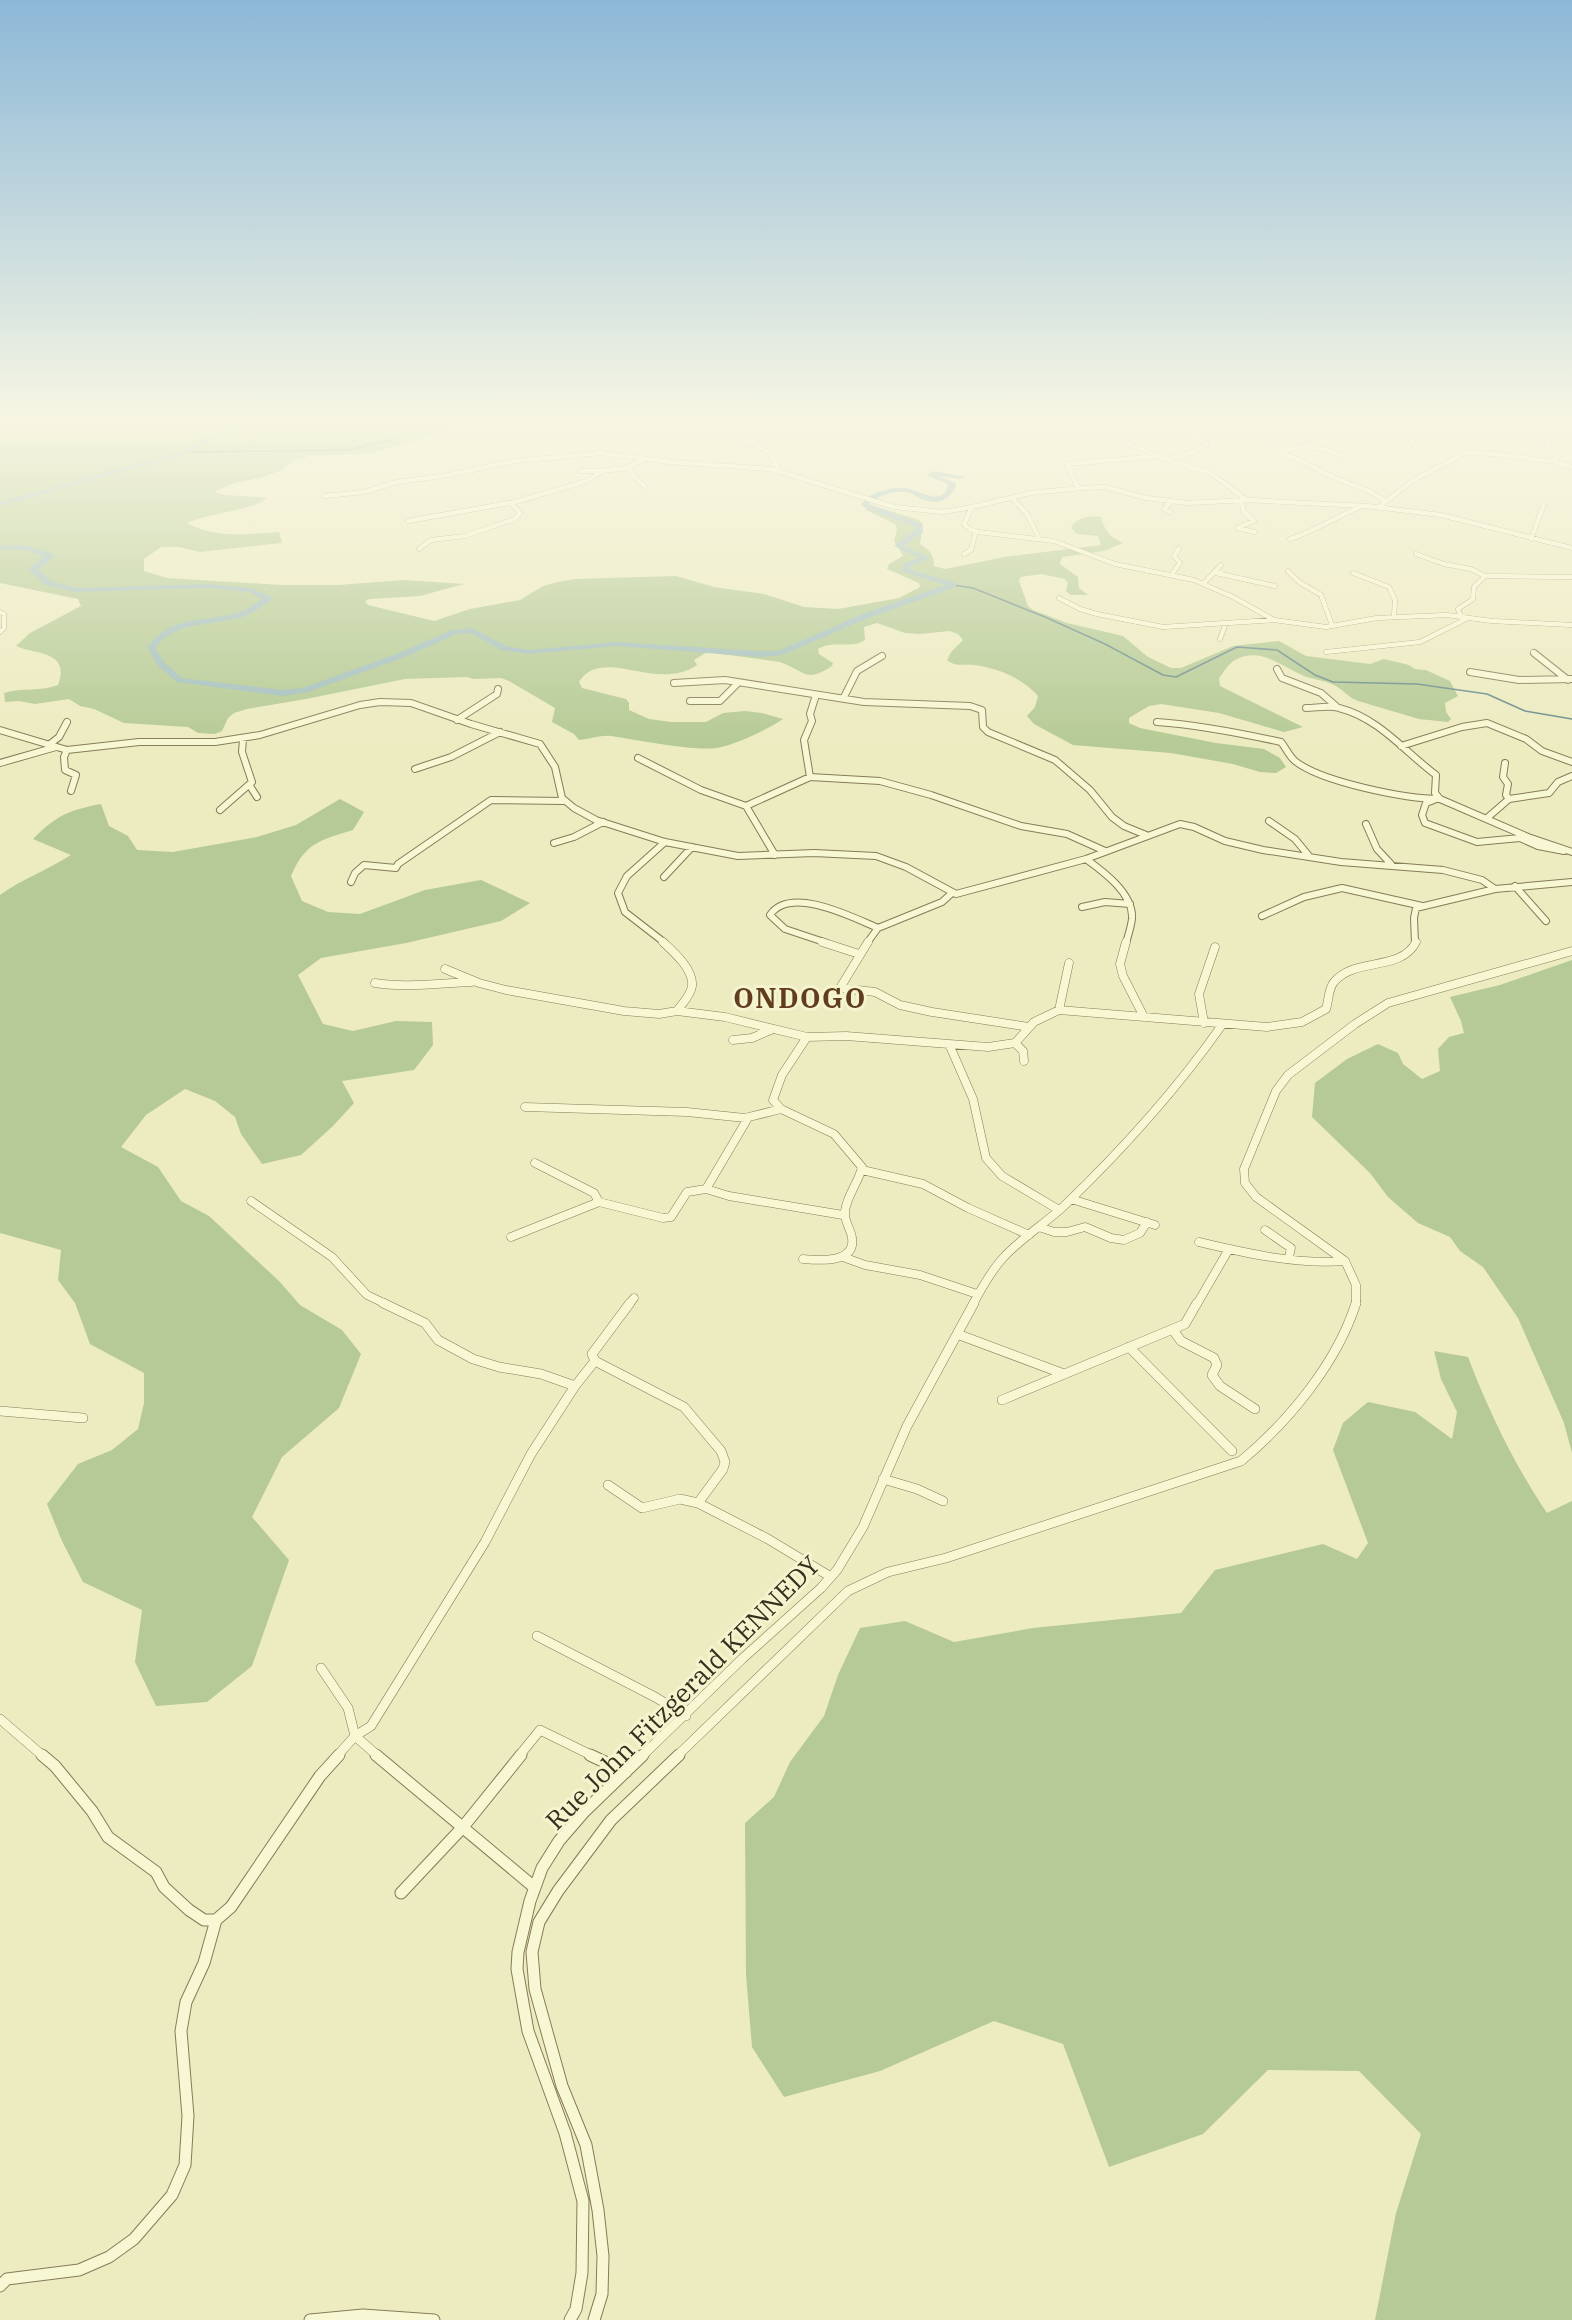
<svg xmlns="http://www.w3.org/2000/svg" width="1572" height="2320" font-family="'IBM Plex Serif',serif">
  <style>
    .green { fill: #b5ca94 }
    .lines { fill: none; stroke-linecap: round; stroke-linejoin: round }
    .stream { stroke: #6a8c8c; stroke-width: 1.5 }
    .river { fill: #a3bfbe; fill-rule: evenodd }
    .minor-far4-casing { stroke: #857c58; stroke-width: 5 }
    .minor-far3-casing { stroke: #857c58; stroke-width: 8 }
    .minor-far2-casing { stroke: #857c58; stroke-width: 9 }
    .minor-far1-casing { stroke: #857c58; stroke-width: 10 }
    .minor-casing { stroke: #857c58; stroke-width: 13 }
    .minor-far4 { stroke: #f8f7d3; stroke-width: 4.5 }
    .minor-far3 { stroke: #f8f7d3; stroke-width: 6 }
    .minor-far2 { stroke: #f8f7d3; stroke-width: 8 }
    .minor-far1 { stroke: #f8f7d3; stroke-width: 9 }
    .minor { stroke: #f8f7d3; stroke-width: 11 }
    .labels { text-anchor: middle; dominant-baseline: central; stroke-width: 6; stroke-linejoin: round; paint-order: stroke }
    .near-street-label { font-size: 26px; fill: #352f1d; stroke: #f4f4cf }
    .district-label { font-size: 27px; font-weight: bold; letter-spacing: 1.5px; fill: #613d1d; stroke: #f4f4cf }
  </style>
  <rect width="100%" height="100%" fill="#edebc0"/>
  <path class="green" d="M0,422H454L444,432L371,453L310,456L294,460L282,470L260,478L234,483L214,492C230,498 249,495 267,498C252,511 208,513 187,523C215,539 248,534 279,532L282,543L200,552L179,547H161L144,559V571L167,578L281,585H338L404,580L464,584L420,596L370,599L365,601L368,605L434,621L470,609L520,600L543,586L558,582L575,579L676,576L714,587L764,594L804,607L838,609L899,598L920,587L919,583L887,569L889,564L903,556L894,541L897,530L895,524L864,509L877,507L919,520L923,525L920,544C930,551 934,554 934,566L945,569L1004,557L1101,545L1098,536L1077,534L1071,528C1077,516 1089,516 1101,517C1104,530 1110,537 1123,543L1104,551L1062,557L1060,564L1078,577L1079,588L1088,595H1071L1066,591L1068,583L1065,579L1041,574L1021,577L1019,581L1028,606L1033,610L1067,623L1123,636L1148,657L1171,668H1181L1233,646L1279,641L1306,656L1370,664L1384,659L1409,665L1415,669L1426,670L1450,681L1458,696L1445,703L1446,712L1451,719L1448,722L1419,719L1358,701C1350,698 1346,693 1339,688C1330,681 1315,680 1304,676C1282,667 1261,646 1235,660C1229,663 1223,673 1219,678L1220,686L1303,727L1284,732L1219,713L1161,704L1149,706L1129,718V723L1140,728L1216,743L1264,749L1280,758L1286,767L1276,773L1260,772L1233,764L1171,753L1073,745L1034,724L1027,716L1035,707L1038,696C1022,678 998,668 974,665C964,664 955,667 947,660L951,652L963,640L958,634L950,631L920,634L905,633L877,623L864,627L865,640C850,650 833,639 818,649L819,654L833,663L832,666C806,684 803,670 780,662L707,652L694,660L697,665C656,693 602,645 579,682L582,688L626,699L629,703V710L649,719L671,722H706L723,713L745,711L762,713L783,719C766,730 736,745 716,748C691,751 638,740 611,736C601,735 590,739 579,740L574,734L552,722L555,708L509,681L501,678L473,679L467,677L405,679L306,699L247,709L234,713L228,718L222,731L215,734L198,733L188,727L124,723L94,709L80,706L69,699L35,704L19,701L5,702L4,693C22,687 41,692 58,685C71,650 35,655 16,646L30,633L81,606L78,599L0,583Z
    M340,799L364,812L353,830C320,840 305,843 291,876L302,901L328,912L360,914L425,890L481,880L530,903L501,921L406,943L321,958L298,975L323,1024L353,1031L396,1021L432,1022L433,1045L414,1070L342,1081L354,1103L333,1126L301,1155L262,1164L241,1134L235,1117L215,1101L185,1089L146,1115L121,1147L158,1167L181,1201L209,1216L279,1281L300,1305L342,1330L361,1354L339,1408L282,1457L252,1517L289,1560L252,1666L207,1702L156,1706L135,1662L142,1610L83,1582L62,1541L47,1504L78,1464L112,1450L138,1429L144,1403V1373L90,1344L75,1303L58,1280L61,1250L0,1233V895C22,879 48,870 71,855L33,839C57,815 69,810 101,804L109,826L128,836L137,850L173,852L257,837L296,825Z
    M1572,960V1453L1564,1423L1518,1318L1483,1267L1460,1251L1450,1237L1418,1223L1388,1197L1370,1173L1312,1117L1315,1083L1347,1059L1378,1044L1398,1053L1403,1064L1422,1079L1440,1071L1438,1049L1449,1037L1464,1033L1461,1021L1450,997L1500,985Z
    M1434,1351L1468,1357C1489,1412 1514,1464 1547,1513L1572,1501V2320H1375L1396,2213L1421,2134L1359,2071L1268,2070L1203,2134L1109,2167L1063,2044L994,2021L880,2071L784,2097L752,2047L746,1975L745,1823L774,1797L790,1762L824,1716L838,1675L860,1628L905,1621L954,1642L1033,1628L1181,1613L1215,1570L1323,1544L1357,1559L1368,1543L1333,1450L1343,1423L1368,1402L1415,1412L1452,1439L1457,1412L1441,1379Z"/>
  <g class="lines">
    <path class="stream" d="M186,452L347,450L396,439
      M953,585L973,588L1045,617L1105,644L1163,675L1176,677L1237,647L1277,650L1315,675L1333,682L1417,684L1487,694L1525,711L1572,719"/>
    <path class="river" d="M230,422H237L228,432L188,453L0,506V502L184,451L217,433Z
      M935,471L965,477L961,479L938,476L956,483C954,497 941,505 927,501C919,499 913,493 905,492C892,491 878,496 869,504L922,524L923,532L903,546L931,558L911,566L910,570L956,583V587L871,617L782,655L758,657L617,646L529,654L501,650L471,633L457,634L405,657L308,692L283,696L177,682L158,666L147,648C171,614 202,623 237,613C246,611 254,604 262,599L249,592L206,588L76,592L45,585L30,571V567L44,557L27,550L0,549V545L28,546L53,554V558L38,569L51,581L76,588L206,584L251,588L271,597V601C261,606 253,614 242,617C211,626 177,620 155,648L164,662L182,678L283,690L303,688L399,653L452,630L472,628L506,646L529,650L617,642L758,651H778L865,613L945,585L902,571L905,563L920,558L894,546L916,529V527L869,510L861,505C864,499 870,496 876,493C885,490 895,487 904,488C919,489 944,509 948,484L926,475Z"/>
    <g class="minor-far4-casing">
      <path id="minor-far4" d="M909,422L1030,433L1075,429
        M1063,422L1108,435L1158,456L1212,474L1247,500
        M1414,422L1412,428L1407,431L1415,446
        M1526,422L1543,434L1557,462
        M1212,425L1247,434L1284,450
        M1493,431L1535,429
        M1543,434L1572,425
        M732,435L771,453L779,471
        M748,441L765,437
        M1308,446L1294,436L1289,426L1312,422
        M1158,456L1067,464L1077,486L1081,488L1031,493L972,507L964,524L969,529L978,532L1054,541L1115,564L1194,580L1233,597L1274,620
        M1347,457C1325,449 1302,441 1281,453C1302,459 1318,471 1338,479C1358,488 1366,487 1385,501
        M1167,459L1182,456L1206,446V442L1189,435L1211,427L1215,422
        M628,467L635,478L645,486
        M580,471H600
        M1081,488L1105,487L1146,498L1187,503L1247,500L1367,506L1441,515L1572,548
        M324,496L364,492L397,482L449,475L514,461L601,453L670,462L771,469L894,507L943,512L972,507
        M1013,499L1027,514L1039,538
        M1241,500L1244,512L1254,521L1237,528L1255,532
        M1379,507L1412,481L1465,453L1495,454L1557,462L1572,467
        M1170,512L1164,509L1171,501
        M408,521L515,502L587,481L602,471L627,468L644,459
        M1290,539C1315,531 1336,517 1360,507
        M1531,539L1544,504
        M419,549L431,540L465,536L515,519L520,513L511,503
        M964,554L971,550L976,531
        M1416,554L1444,564L1471,569L1485,576L1572,577
        M1288,571L1299,582L1321,595L1332,625
        M1216,573L1275,586
        M1353,573L1389,587L1395,600L1394,617
        M1172,574L1180,563L1174,556L1179,548
        M1204,583L1221,565
        M1059,598L1080,609L1097,614L1163,627L1274,620L1326,627L1377,618L1447,615L1492,621L1572,625
        M0,612L4,614V628L0,632
        M1461,617L1458,609L1473,599L1474,587L1485,576
        M1220,639L1226,623
        M1326,652L1420,642L1468,618
        M1533,652L1536,654"/>
    </g>
    <g class="minor-far3-casing">
      <path id="minor-far3" d="M1534,653L1568,680
        M1277,669L1282,678L1321,693L1336,706
        M1470,672L1519,680L1572,679
        M674,683L725,680L864,702L970,706L982,710L983,727L988,732L1055,760L1090,790L1112,817L1124,826L1146,835
        M844,697L857,671L882,656
        M690,701H720L738,683
        M1306,708C1316,708 1329,705 1339,708C1379,718 1405,752 1436,775L1435,793L1440,799L1528,837L1572,852
        M457,720L497,694L498,689
        M1157,722C1199,725 1240,733 1281,742C1286,748 1289,756 1295,761C1321,782 1406,799 1440,799
        M0,730L67,750L139,742H215L260,735L360,705L380,702L411,703L471,724L540,744L555,767L562,798L574,808L596,820L665,842L738,856L814,853L876,856L906,867L956,894L1086,859L1180,824L1194,827L1225,841L1263,850L1341,862L1443,870L1482,880L1495,889
        M50,744L59,737L67,722
        M1401,746L1462,727L1487,723L1526,739L1542,751L1572,762
        M67,750L64,757L65,770L76,775L71,791
        M638,758L701,790L746,806L775,855
        M0,763L56,747
        M415,769L451,757L500,732
        M810,777L804,740L812,721L810,714L816,695
        M250,786L257,797
        M1509,799L1549,793L1558,782L1572,776
        M1434,800L1426,803L1422,815L1425,823L1477,842L1520,838L1538,846L1564,851
        M746,806L810,777L880,781L931,795L1021,826L1067,834L1105,851
        M220,810L252,782L242,752L243,739
        M1487,818L1509,799L1506,795L1508,784L1503,777L1505,763
        M1269,821L1295,839L1309,856
        M1366,824L1377,849L1391,864
        M554,843L574,837L603,822
        M1086,859C1104,872 1134,894 1132,919C1131,927 1128,936 1126,943
        M664,877L692,847
        M351,882L355,873L364,865L396,868L398,864L491,800L564,801
        M1515,886L1546,921
        M1082,907L1105,902L1130,904
        M1262,916L1304,897L1342,888L1422,906
        M665,943L625,912L618,893L627,876L665,842
        M827,943L785,929L770,915C790,885 852,917 878,928
        M867,943L878,928L942,902L952,893
        M1415,943L1414,918L1416,908L1495,889L1572,882"/>
    </g>
    <g class="minor-far2-casing">
      <path id="minor-far2" d="M663,942C674,952 694,970 692,986C691,995 682,1004 677,1011
        M822,942L859,954
        M868,942L840,988L875,992L900,1005L932,1012L1029,1027
        M1126,942L1120,964L1123,976L1144,1017
        M445,969L479,983L506,990L624,1011L659,1014L677,1011L725,1017L807,1037L846,1036L988,1047L1015,1043
        M375,983C406,988 440,983 472,982
        M1059,1010L1069,963
        M1204,1023L1199,994L1215,947
        M733,1040L752,1038L773,1029
        M949,1044L973,1099L986,1158L1002,1176L1059,1210
        M1024,1061L1023,1051L1015,1043L1034,1022L1059,1010L1267,1027L1302,1022L1326,1009C1329,1000 1328,989 1334,982C1354,957 1401,972 1416,942
        M525,1107L687,1112L745,1118L781,1109L834,1134L862,1167C859,1182 847,1195 845,1211C844,1222 851,1229 852,1238C856,1264 818,1260 803,1259
        M781,1109L773,1100L782,1075L807,1037
        M535,1163L594,1193L599,1202L663,1218L671,1217L687,1192L706,1189L729,1196L843,1215
        M862,1170L923,1184L968,1208L1029,1235
        M706,1189L748,1118
        M1071,1199L1155,1225
        M251,1201L332,1257L367,1295L386,1304
        M1039,1227L1054,1232H1067L1085,1227L1111,1238L1124,1240L1140,1233L1147,1222
        M1265,1230L1291,1248L1289,1257
        M511,1237L599,1202
        M1199,1242C1245,1253 1297,1265 1345,1261
        M843,1257L865,1265L920,1275L977,1294
        M629,1304L634,1298
        M973,1304C982,1288 990,1272 1003,1258C1021,1238 1046,1223 1065,1205C1122,1150 1177,1089 1222,1025
        M1197,1304L1229,1249
        M1356,1304V1285L1345,1261L1256,1197L1245,1183L1244,1169L1276,1091L1288,1075L1355,1024L1388,1003L1572,951"/>
    </g>
    <g class="minor-far1-casing">
      <path id="minor-far1" d="M1173,1330L1181,1341L1214,1358L1217,1365L1212,1375L1220,1386L1255,1409
        M957,1334L1064,1374
        M1129,1347L1232,1451
        M595,1361L684,1407L721,1451L725,1462L723,1469L698,1503
        M575,1386L595,1361L592,1354L630,1303
        M1002,1400L1185,1324L1197,1303
        M0,1411L83,1418
        M883,1479L917,1489L943,1501
        M608,1485L642,1508L680,1499L698,1503L768,1539L831,1577
        M537,1636L655,1697L686,1716
        M321,1668L348,1708L355,1736L378,1756
        M0,1719L43,1756
        M337,1756L355,1736L371,1726L485,1542L531,1454L575,1386L541,1374L499,1367L473,1359L438,1340L425,1323L383,1303
        M519,1756L540,1730L593,1756
        M642,1756L742,1659L821,1588L837,1570L863,1527L907,1426L974,1303
        M677,1756L848,1591L888,1572L946,1558L1241,1461C1289,1421 1337,1363 1356,1303"/>
    </g>
    <g class="minor-casing">
      <path id="minor" d="M42,1755L55,1766L92,1811L108,1837L156,1872L164,1887L189,1910L204,1920H216L231,1907L320,1776L339,1755
        M376,1755L534,1887
        M590,1755L626,1772
        M401,1893L463,1827L521,1755
        M0,2286L7,2279L79,2270L109,2257L134,2239L172,2195L185,2165L188,2116L181,2031L186,2002L204,1963L216,1920
        M310,2320L363,2315L434,2320
        M570,2320L576,2309L582,2273L583,2201L565,2133L528,2031L517,1969L518,1952L530,1901L542,1868L559,1841L584,1812L643,1755
        M594,2320L602,2294L603,2256L598,2210L586,2145L562,2086L535,1989L532,1952L539,1922L558,1891L611,1820L679,1755"/>
    </g>
    <use href="#minor-far4" class="minor-far4"/>
    <use href="#minor-far3" class="minor-far3"/>
    <use href="#minor-far2" class="minor-far2"/>
    <use href="#minor-far1" class="minor-far1"/>
    <use href="#minor" class="minor"/>
  </g>
  <linearGradient id="sky" x2="0" y2="1"><stop stop-color="#8cb8d7"/><stop offset="0.56" stop-color="#f7f6e3"/><stop offset="1" stop-color="#f7f6e3" stop-opacity="0"/></linearGradient>
  <rect width="1572" height="747" fill="url(#sky)"/>
  <g class="labels">
    <g class="near-street-label">
      <text transform="translate(682 1692) rotate(-45)">Rue John Fitzgerald KENNEDY</text>
    </g>
    <g class="district-label">
      <text x="800" y="997">ONDOGO</text>
    </g>
  </g>
</svg>
